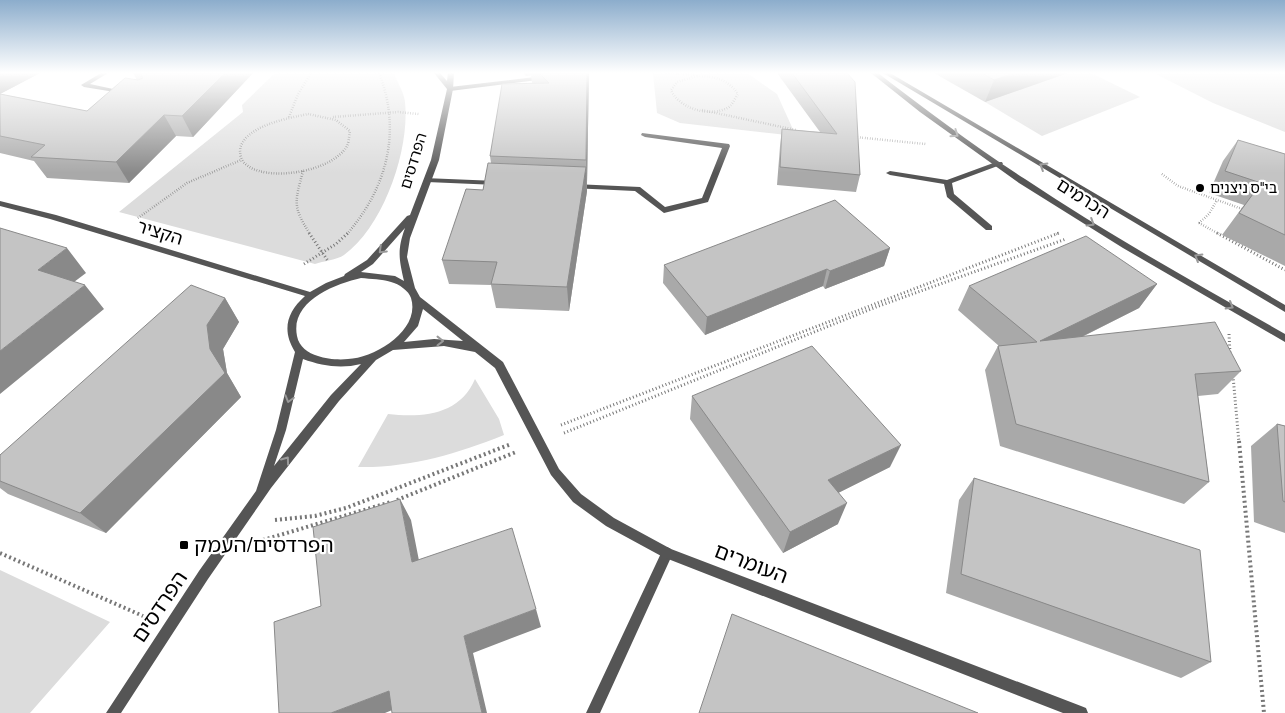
<svg xmlns="http://www.w3.org/2000/svg" width="1285" height="713" font-family="'Sofia Sans Condensed','Noto Sans Hebrew',sans-serif">
  <style>
    .green { fill: #dcdcdc }
    .lines { fill: none; stroke-linecap: round; stroke-linejoin: round }
    .path-far2 { stroke: #777; stroke-width: 2.5; stroke-dasharray: 0.5 2; stroke-linecap: butt }
    .path-far1 { stroke: #777; stroke-width: 3; stroke-dasharray: 1 2.5; stroke-linecap: butt }
    .path { stroke: #777; stroke-width: 4; stroke-dasharray: 2 3; stroke-linecap: butt }
    .lane { fill: #555; fill-rule: evenodd }
    .street { fill: #555; fill-rule: evenodd }
    .wall { fill: #a9a9a9 }
    .shaded-wall { fill: #898989 }
    .building { fill: #c4c4c4; stroke: #898989 }
    .oneway { stroke: #999 }
    .poi-dot { fill: #000; stroke: #fff; stroke-width: 2 }
    .labels { text-anchor: middle; dominant-baseline: central; stroke-width: 4.5; stroke-linejoin: round; paint-order: stroke }
    .far-street-label { font-size: 15px; fill: #000; stroke: #fff }
    .far-poi-label { font-size: 15px; fill: #000; stroke: #fff; text-anchor: start }
    .street-label { font-size: 18px; fill: #000; stroke: #fff }
    .near-poi-label { font-size: 21px; fill: #000; stroke: #fff; text-anchor: start }
    .near-street-label { font-size: 21px; fill: #000; stroke: #fff }
  </style>
  <rect width="100%" height="100%" fill="#fff"/>
  <path class="green" d="M275,73H394C397,82 404,92 405,102C410,149 384,226 344,255C337,260 323,261 315,264L119,212L243,112L242,105Z
    M653,73H747L777,94L796,136L680,123L657,113Z
    M1068,73H1091L1140,97L1042,136L985,102Z
    M1154,73H1285V132L1213,103Z
    M475,379L499,419L504,435C456,454 410,468 358,467L388,414C422,418 460,415 475,379Z
    M0,570L110,622L30,713H0Z"/>
  <g class="lines">
    <path class="path-far2" d="M666,73L696,75
      M697,76C714,76 728,79 738,94C735,98 733,104 729,107C711,118 679,109 671,90L677,82Z
      M702,110L796,130
      M308,114L336,120L350,131C349,136 349,142 347,146C333,171 271,182 248,166C242,162 240,157 240,150C243,126 289,118 308,114Z
      M289,117L298,94L311,73
      M333,117L398,112L419,114
      M855,137L926,144
      M303,171C295,202 292,206 310,234
      M1162,174L1178,186L1245,210
      M138,218L187,183L241,160
      M1199,223L1219,234
      M1199,223L1209,214L1217,200
      M347,234C387,188 402,131 379,73
      M1056,234L1059,233"/>
    <path class="path-far1" d="M309,233L328,261
      M1217,233L1285,270
      M304,264L336,244L348,233
      M1229,334L1230,353
      M1233,376L1239,443
      M561,425L1059,233
      M564,433L876,307L1066,239"/>
    <path class="path" d="M1239,441L1264,713
      M397,500L516,452
      M275,520L315,516L346,508L511,444
      M263,540L391,502
      M0,553L143,616"/>
    <path class="lane" d="M101,73H108L90,84L127,92V94L84,87L81,85Z
      M543,76L545,77V79L450,91L447,89L450,87Z
      M642,133L729,144L730,146L708,202L664,213L635,191L571,188L570,186L574,184L640,187L665,207L702,198L722,148L645,137L641,135Z
      M996,162H1002L1003,164L952,183L954,194L992,226V230H986L947,197L944,184L890,175L886,173L890,171L947,180Z
      M424,178L497,181L501,183L497,185L427,182H424Z
      M667,547L671,549L673,553L600,713H586L663,549Z"/>
    <path class="street" d="M434,73H440L447,81L448,73H454L453,89L439,160L410,238L407,257L415,288L420,297L503,362L559,469L581,494L614,518L671,549L1081,706L1086,708L1088,713H1063L663,557L606,526L573,502L551,475L495,368L475,352L444,346L393,350L376,360L339,401L271,488L208,579L121,713H106L199,571L256,491L276,430L295,352C282,331 286,313 305,296L50,219L0,206V201L56,215L310,292L326,283L344,276L345,274L367,260L407,216L410,215L431,160L447,89ZM405,228C397,250 399,259 404,281L395,276L361,272L373,264ZM361,278C371,279 382,279 391,282C399,284 409,291 411,298C421,330 375,358 348,359C339,360 326,359 318,356C308,353 299,347 297,336C290,301 335,284 361,278ZM423,309L463,341L434,339L404,342L418,326ZM303,359C322,366 341,369 361,364L331,395L274,466L286,430Z
      M871,73H878C926,110 974,146 1025,179C1109,235 1197,284 1285,334V342L1123,248L1019,183L920,112Z
      M883,73H890L1285,305V312Z"/>
  </g>
  <path class="wall" d="M0,73H40L0,94L87,111L137,80L133,73H253L193,137L176,136L129,183L47,178L34,161L0,153Z
    M523,73H589L587,183V191L569,311L496,308L491,285L449,284L442,260L483,190L491,163L490,156L532,83L531,75L526,76Z
    M777,73H847L860,175L856,192L777,185L780,146L782,129L820,132Z
    M934,73H1068L985,102Z
    M1238,140L1285,154V266L1222,235L1244,205L1209,193L1223,161Z
    M890,248L884,266L825,289L823,286L705,335L663,283L664,265Z
    M1157,284L1139,308L1082,337L1241,371L1218,394L1198,396L1209,482L1184,504L1000,446L985,370L998,346H999L958,310L969,286Z
    M225,298L239,322L223,349L227,373L241,397L106,533L8,494L0,488V455Z
    M692,396L890,467L838,493V524L783,553L690,419Z
    M1277,424L1285,426V533L1254,522L1251,446Z
    M974,478L1211,662L1181,678L946,593L959,500Z"/>
  <path class="shaded-wall" d="M0,73H40L0,94Z
    M225,73H253L193,137L182,116Z
    M525,73H530L531,75L526,76Z
    M587,73H589L587,183L586,160Z
    M1014,73H1068L985,102L994,80Z
    M164,115L176,136L129,183L116,162Z
    M586,167L587,191L569,311L567,287Z
    M67,248L86,273L58,294L38,270Z
    M890,248L884,266L825,289L830,271Z
    M827,269L823,286L705,335L707,317Z
    M1157,284L1139,308L1025,365L1040,341Z
    M85,285L104,309L0,394V351Z
    M225,298L239,322L223,349L227,373L241,397L106,533L80,513L210,349L207,325Z
    M901,445L890,467L820,502L828,480Z
    M400,499L411,520L423,581L412,562Z
    M847,503L838,524L783,553L790,532Z
    M536,609L541,627L473,653L487,713H482L464,636Z
    M389,691L402,706L385,713H331Z"/>
  <path class="building" d="M138,73H225L182,116L164,115L116,162L31,157L45,145L0,136V94L87,111L125,78L138,80L143,78L140,73Z
    M539,73H587L586,160L490,156L502,84L549,83Z
    M792,73H847L855,82L860,175L780,167L782,129L837,134Z
    M982,73H1014L994,80Z
    M1238,140L1285,154V235L1239,213L1261,183L1225,171Z
    M488,163L586,167L567,287L491,284L497,262L442,260L466,189L483,190Z
    M835,200L890,248L830,271L827,269L707,317L664,265Z
    M0,228L67,248L38,270L85,285L0,351Z
    M1086,236L1157,284L1040,341L1215,322L1241,371L1195,374L1209,482L1016,424L998,346L1037,342L969,286Z
    M191,285L225,298L207,325L210,349L225,373L80,513L0,481V455Z
    M812,346L901,445L828,480L847,503L790,532L692,396Z
    M1277,424L1285,426V502L1283,501Z
    M974,478L1200,550L1211,662L961,574Z
    M400,499L412,562L512,528L536,609L464,636L482,713H392L389,691L331,713H279L274,622L321,606L313,527Z
    M732,614L978,713H699Z"/>
  <defs><path id="oneway-chevron" d="M-2-3.5L2.5 0L-2 3.5" fill="none" stroke-width="1.6" stroke-linecap="round" stroke-linejoin="round" transform="scale(1.25)"/></defs>
  <g class="oneway">
    <use href="#oneway-chevron" transform="translate(955 134) rotate(35)"/>
    <use href="#oneway-chevron" transform="translate(1043 166) rotate(-149)"/>
    <use href="#oneway-chevron" transform="translate(1091 223) rotate(32)"/>
    <use href="#oneway-chevron" transform="translate(382 250) rotate(136)"/>
    <use href="#oneway-chevron" transform="translate(1198 257) rotate(-149)"/>
    <use href="#oneway-chevron" transform="translate(1230 306) rotate(30)"/>
    <use href="#oneway-chevron" transform="translate(440 341)"/>
    <use href="#oneway-chevron" transform="translate(289 399) rotate(106)"/>
    <use href="#oneway-chevron" transform="translate(286 460) rotate(-54)"/>
  </g>
  <linearGradient id="sky" x2="0" y2="1"><stop stop-color="#8cadcc"/><stop offset="0.42" stop-color="#fff"/><stop offset="1" stop-color="#fff" stop-opacity="0"/></linearGradient>
  <rect width="1285" height="173" fill="url(#sky)"/>
  <g class="poi-dot">
    <circle cx="1200" cy="188" r="5"/>
    <rect x="179" y="540" width="10" height="10" rx="2.5"/>
  </g>
  <g class="labels">
    <g class="far-street-label">
      <text transform="translate(414 161) rotate(-73)">הפרדסים</text>
    </g>
    <g class="far-poi-label">
      <text x="1210" y="188">בי"ס ניצנים</text>
    </g>
    <g class="street-label">
      <text transform="translate(1083 199) rotate(32)">הכרמים</text>
      <text transform="translate(160 233) rotate(17)">הקציר</text>
    </g>
    <g class="near-poi-label">
      <text x="194" y="545">הפרדסים/העמק</text>
    </g>
    <g class="near-street-label">
      <text transform="translate(751 564) rotate(21)">העומרים</text>
      <text transform="translate(160 607) rotate(-56)">הפרדסים</text>
    </g>
  </g>
</svg>
